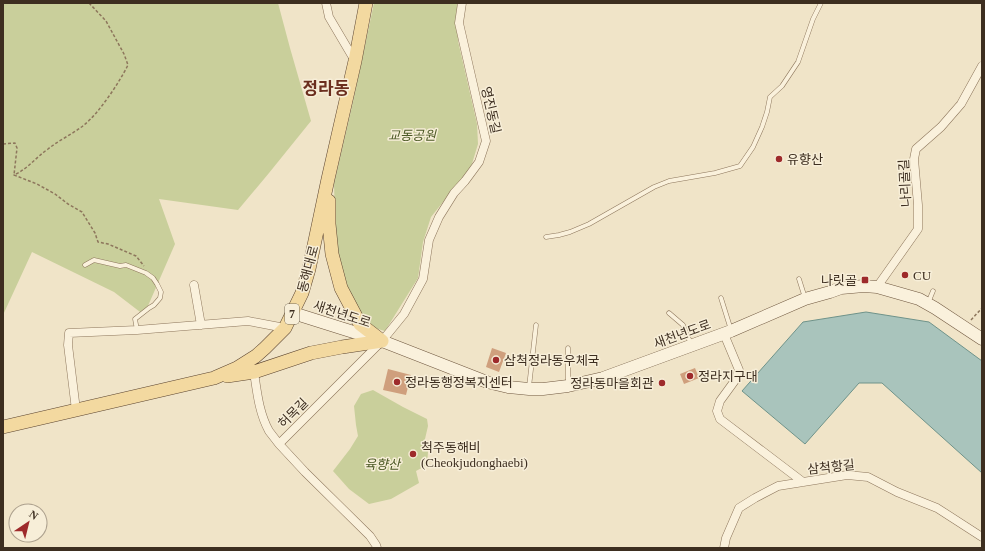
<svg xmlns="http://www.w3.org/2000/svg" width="985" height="551" font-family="'Times New Roman','Noto Sans KR',serif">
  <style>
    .green { fill: #c9cf9b }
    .water { fill: #a9c4bc; stroke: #6f938a }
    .building { fill: #cf9f7d }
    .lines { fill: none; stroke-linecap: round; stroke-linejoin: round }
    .lane-casing { stroke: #8d765c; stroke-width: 5 }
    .street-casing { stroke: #8d765c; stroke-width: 9 }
    .secondary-casing { stroke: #6f573f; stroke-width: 13 }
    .primary-casing { stroke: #5b4430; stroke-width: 14 }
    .path { stroke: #8d765c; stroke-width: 1.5; stroke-dasharray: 3 2; stroke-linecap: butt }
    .lane { stroke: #faf1dc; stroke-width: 4 }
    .street { stroke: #faf1dc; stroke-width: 8 }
    .secondary { stroke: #faf1dc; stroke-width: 12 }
    .primary { stroke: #f3d9a0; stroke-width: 13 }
    .poi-dot { fill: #9e2a2b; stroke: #f7eed8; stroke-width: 1.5 }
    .labels { text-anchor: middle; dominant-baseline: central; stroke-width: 3; stroke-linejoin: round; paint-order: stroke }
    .shield { fill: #f7eed8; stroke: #756857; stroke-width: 1 }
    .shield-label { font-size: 12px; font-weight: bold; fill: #3d2e20 }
    .street-label { font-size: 13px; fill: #3d2e20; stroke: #f7eed8 }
    .park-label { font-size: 13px; font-style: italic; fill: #4d5a26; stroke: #f7eed8 }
    .poi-label { font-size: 13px; fill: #3d2e20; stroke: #f7eed8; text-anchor: start }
    .district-label { font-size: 17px; font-weight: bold; fill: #6b2e1e; stroke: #f7eed8 }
  </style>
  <rect width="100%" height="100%" fill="#f0e4c8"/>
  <path class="green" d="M3,3H278L290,48L311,121L269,173L238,210L159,199L175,244L144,315L114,292L32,252L3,315Z
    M374,3H457L458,41L477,124L478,144L471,167L431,217L423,242L418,278L385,331L371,327L361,315L350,295L336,251L334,184L353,102Z
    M373,390L403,407L427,419L428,426L425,439L428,452L427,465L416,471L419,483L391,499L369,504L349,489L333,471L350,449L358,436L356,425L354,406L361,394Z"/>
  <path class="water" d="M866,312L929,322L982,361V473L882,383H859L805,444L742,391L803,322Z"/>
  <path class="building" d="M492,348L506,353L499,372L486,367Z
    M695,368L699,378L684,384L680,374Z
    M388,369L411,375L406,395L383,390Z"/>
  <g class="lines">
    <g class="lane-casing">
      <path id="lane" d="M546,237L559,235L570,232L589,224L654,187L669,181L715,173L740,166L753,147L762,127L767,112L770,97L782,86L798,62L813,19L821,3
        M85,265L94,260L120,266L126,265L146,273L153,278L157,284L161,292L160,298L154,305L149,308L135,319L137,330
        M799,279L805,298
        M721,298L731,330
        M928,303L933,291
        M669,313L683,325L691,344
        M568,384V348
        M529,387L536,325"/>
    </g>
    <g class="street-casing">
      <path id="street" d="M326,3L329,17L355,61
        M194,285L201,325
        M877,287L918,229V205L914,159L916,149L941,127L961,104L982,66
        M724,334L739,370L736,379L720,401L717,411L720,419L803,482
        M254,372C257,392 259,413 269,431C272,435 276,440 279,444
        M76,410L68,345L69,333L137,330L248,321L285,328
        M377,548L376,545L370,536L305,472L279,444L382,341L404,314L423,279L429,240L439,217L454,193L465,181L479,162L486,141L459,23L462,3
        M724,548L726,538L739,508L755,498L778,486L847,475L868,477L897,492L937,508L982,537"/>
    </g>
    <g class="secondary-casing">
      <path id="secondary" d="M293,313L382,341L487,382L508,387L529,389H543L568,386L603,378L731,331L805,299L830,292L841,288L864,286L877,287L919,299L935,308L982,339"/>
    </g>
    <g class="primary-casing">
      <path id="primary" d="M329,201V224L332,254L341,288L360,324L382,341
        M227,376L254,372L311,353L342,347L382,341
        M3,427L214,378L237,368L256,356L265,348L285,328L302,293L309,269L328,179L355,61L366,3"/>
    </g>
    <path class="path" d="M89,3L106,21L124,54L128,65C119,83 99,113 84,125C73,134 59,140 48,149C35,158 29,168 14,175L37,184L55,194L68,204L82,212L95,233L98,242L108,244L136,256L144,266
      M3,144L15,143L17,148L14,175
      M971,320L982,308"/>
    <use href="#lane" class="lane"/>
    <use href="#street" class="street"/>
    <use href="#secondary" class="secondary"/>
    <use href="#primary" class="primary"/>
  </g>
  <g class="poi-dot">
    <circle cx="779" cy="159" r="4"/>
    <circle cx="905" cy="275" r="4"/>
    <rect x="861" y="276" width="8" height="8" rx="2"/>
    <circle cx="496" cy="360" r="4"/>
    <circle cx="690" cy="376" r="4"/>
    <circle cx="397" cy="382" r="4"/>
    <circle cx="662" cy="383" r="4"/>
    <circle cx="413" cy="454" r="4"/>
  </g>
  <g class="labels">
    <rect class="shield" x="285" y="304" width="14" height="20" rx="3"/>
    <g class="shield-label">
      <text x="292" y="314">7</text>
    </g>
    <g class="street-label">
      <text transform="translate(491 110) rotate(77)">영진동길</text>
      <text transform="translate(905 183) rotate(-93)">나리골길</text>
      <text transform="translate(308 269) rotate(-75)">동해대로</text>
      <text transform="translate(342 314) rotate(18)">새천년도로</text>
      <text transform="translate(682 334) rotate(-20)">새천년도로</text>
      <text transform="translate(293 413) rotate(-45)">허목길</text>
      <text transform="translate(831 467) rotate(-6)">삼척항길</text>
    </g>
    <g class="park-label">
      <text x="412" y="135">교동공원</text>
      <text x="382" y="464">육향산</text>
    </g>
    <g class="poi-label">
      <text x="787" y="159">유향산</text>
      <text x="913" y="275">CU</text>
      <text x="857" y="280" text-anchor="end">나릿골</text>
      <text x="504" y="360">삼척정라동우체국</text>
      <text x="698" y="376">정라지구대</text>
      <text x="405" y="382">정라동행정복지센터</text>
      <text x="654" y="383" text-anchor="end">정라동마을회관</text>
      <text x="421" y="447">척주동해비<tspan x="421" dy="15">(Cheokjudonghaebi)</tspan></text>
    </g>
    <g class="district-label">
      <text x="326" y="88">정라동</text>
    </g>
  </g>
  <rect width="985" height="551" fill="none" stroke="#3d2e20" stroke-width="8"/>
  <g transform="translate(28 523) rotate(35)"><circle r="19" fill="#f7eed8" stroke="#ada18e"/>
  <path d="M0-3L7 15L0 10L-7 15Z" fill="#9e2a2b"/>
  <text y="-6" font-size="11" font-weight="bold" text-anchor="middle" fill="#3d2e20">N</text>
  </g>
</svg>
